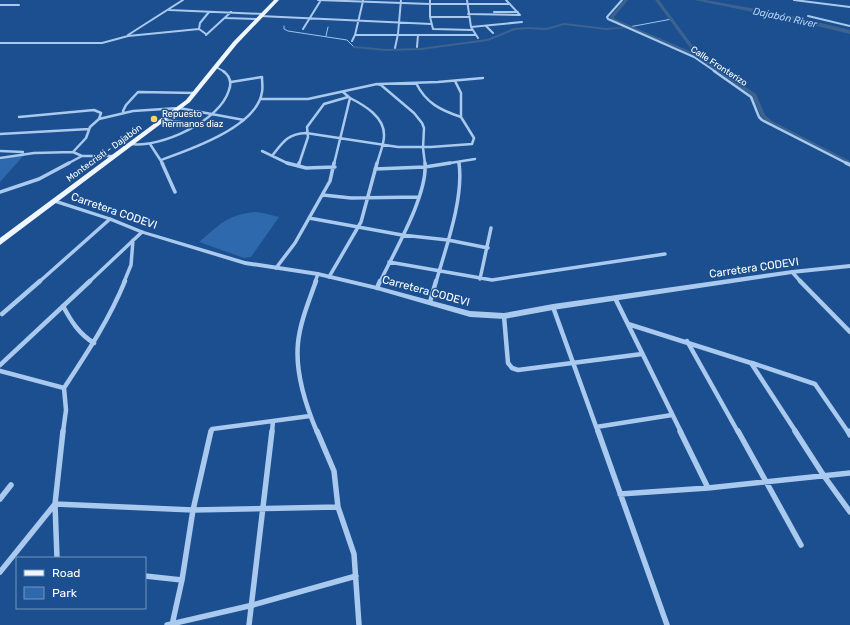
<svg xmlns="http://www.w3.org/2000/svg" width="850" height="625" font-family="Rubik,sans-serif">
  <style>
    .green { fill: #2e69ad }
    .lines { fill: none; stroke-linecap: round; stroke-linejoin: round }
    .stream { stroke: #9cc4f0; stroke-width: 1 }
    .canal { fill: #3c6290; fill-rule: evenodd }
    .river { fill: #3c6290; fill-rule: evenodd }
    .minor-far4 { stroke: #a9c9ee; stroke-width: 2 }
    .minor-far3 { stroke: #a9c9ee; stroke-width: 2.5 }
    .minor-far2 { stroke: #a9c9ee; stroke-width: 3.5 }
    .minor-far1 { stroke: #a9c9ee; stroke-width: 4.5 }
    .minor { stroke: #a9c9ee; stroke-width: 5.5 }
    .tertiary { fill: #a9c9ee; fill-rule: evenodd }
    .primary { fill: #f0f6ff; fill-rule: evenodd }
    .poi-dot { fill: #ffd166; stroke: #1b4f8f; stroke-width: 1.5 }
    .labels { text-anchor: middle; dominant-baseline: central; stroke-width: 3; stroke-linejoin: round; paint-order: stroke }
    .far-street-label { font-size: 9px; fill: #fff; stroke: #1b4f8f }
    .far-poi-label { font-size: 9px; fill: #fff; stroke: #1b4f8f; text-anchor: start }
    .far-water-label { font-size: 10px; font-style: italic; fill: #b5d3f5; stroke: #1b4f8f }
    .street-label { font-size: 11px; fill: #fff; stroke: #1b4f8f }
  </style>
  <rect width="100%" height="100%" fill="#1b4f8f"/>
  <path class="green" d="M25,154L0,182V160Z
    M254,212L263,213L279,217L251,257L244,258L199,242C221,224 225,216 254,212Z"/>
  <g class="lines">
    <path class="stream" d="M284,26V29L288,31L347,40L354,47
      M629,27L672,19
      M326,36L328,27"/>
    <path class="canal" d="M624,0H628L614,17L615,19L694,53L655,0H659L701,57L756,94L765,115L772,121L850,161V165L768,123L761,116L752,96L697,57L613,21L610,17Z
      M564,23L606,28L624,27L626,28L606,30L564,25L546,30L529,29L515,30L488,41L421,50L386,51L354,48L352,47L354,46L386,49L421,48L487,39L514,28L529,27L546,28Z"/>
    <path class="river" d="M694,0H706L788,15L850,30V34L788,19Z"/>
    <path class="minor-far4" d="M318,0L430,4H510
      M430,0V17L433,29L472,30
      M467,0L471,27L478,38
      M622,0L607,17L608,19L694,57L716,72
      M794,0L850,7
      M0,5H19
      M169,10L263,14
      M494,12H518
      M468,14L520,15L506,0
      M260,16L431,24
      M808,16L850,26
      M430,17H468
      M225,18L257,19
      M486,26L493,33
      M471,27L522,22
      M303,29L321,0
      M206,34L199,29L200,23L209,12
      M128,35L183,0
      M206,35L231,12
      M355,35H475
      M352,41L355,35L363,1
      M0,43H102L128,36L199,29
      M417,47L418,35
      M395,48L398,34L401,0
      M216,67L225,72"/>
    <path class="minor-far3" d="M714,71L751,97L759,117L762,120L848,164
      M416,83C426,103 440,110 461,117
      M379,84L438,82L483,78
      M350,98C364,105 385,117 384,136C384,145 379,155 377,164
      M260,99H308L377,84L381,85L414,113L422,123L424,128L423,148L425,164
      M179,108L244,120
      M124,113L123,111L126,105L138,92L195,93
      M19,117L94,110L101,113L99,119
      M164,120L196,124
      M0,134L89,129
      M131,144C161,148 220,121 229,90C232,82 230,76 223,71
      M150,144L163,164
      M0,151L23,152
      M262,151L289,164
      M82,156H115
      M272,156C283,142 287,134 306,133L398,147H431L472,144L474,138L461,117V93L455,81
      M0,158L34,153L73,152
      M161,160C189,150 257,127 262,92C263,88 262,82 262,77L231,82
      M459,162V164
      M67,164L82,156L73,152L86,138L90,127L99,119L133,111L179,108
      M299,164L308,137L307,127L324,104L348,97
      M334,164L350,98L343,92
      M444,164L475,159"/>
    <path class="minor-far2" d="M162,163L175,192
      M287,163L306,168L335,167
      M846,163L850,165
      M298,166L299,163
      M375,169L425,167L450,163
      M0,192L39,179L69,163
      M323,195L351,198L419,197
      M309,218L402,235L448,240L488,248
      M389,262L492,280L665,254
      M276,268L295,243L330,181L334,163
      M792,272L801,282
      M329,277L361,222L377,163
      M480,279L491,228
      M39,282L110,219
      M89,282L142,232
      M124,282L131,265L133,240
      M315,282L318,274
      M380,282C394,252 428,195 425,163
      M436,282C446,247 464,198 459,163"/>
    <path class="minor-far1" d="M316,281C309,301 300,322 298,343C295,372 306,406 317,432
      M800,281L850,332
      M377,288L380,281
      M615,298L681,432
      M430,302L436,281
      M63,306C71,321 79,334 94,343
      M553,307L598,432
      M2,314L40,281
      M504,316L508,363L512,368L518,370L642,354
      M628,324L751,363L796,432
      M687,341L738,432
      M752,363L815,384L848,432
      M0,365L90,281
      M0,371L64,388C87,353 109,320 125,281
      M596,427L672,415
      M63,432L66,410L64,388
      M211,432L212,429L310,416
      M272,432L273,421"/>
    <path class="minor" d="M317,431L334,471L338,507L354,554L359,625
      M598,431L667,625
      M680,431L708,488
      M738,431L801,545
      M795,431L824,476L850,512
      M848,431L850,435
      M620,494L708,488L850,473
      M0,499L11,485
      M57,558L55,504L63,431
      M0,572L55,504L193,510L338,507
      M145,576L182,580
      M167,625L253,605L356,576
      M172,625L182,580L193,510L211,431
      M249,625L272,431"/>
    <path class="tertiary" d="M54,199L112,218L144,231L245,261L318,272L377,286L470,311L504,313L553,304L792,270L850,264V268L792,274L553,310L504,319L470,317L377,290L318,276L245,265L140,233L108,220L52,202L51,201Z"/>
    <path class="primary" d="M274,0H279L237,44L190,102L0,245V238L186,100L233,42Z"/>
  </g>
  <circle class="poi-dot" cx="154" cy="119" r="4"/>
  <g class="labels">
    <g class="far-street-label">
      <text transform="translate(719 66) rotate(33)">Calle Fronterizo</text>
      <text transform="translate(104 153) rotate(-36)">Montecristi - Dajabón</text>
    </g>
    <g class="far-poi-label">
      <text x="162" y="114">Repuesto<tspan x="162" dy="10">hermanos diaz</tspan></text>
    </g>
    <g class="far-water-label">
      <text transform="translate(785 18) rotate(12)">Dajabón River</text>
    </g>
    <g class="street-label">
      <text transform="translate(114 211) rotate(19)">Carretera CODEVI</text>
      <text transform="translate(754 268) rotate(-8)">Carretera CODEVI</text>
      <text transform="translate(426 291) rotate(15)">Carretera CODEVI</text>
    </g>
  </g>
  <rect x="16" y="557" width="130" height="52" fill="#1b4f8f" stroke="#7695bc"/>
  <rect x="24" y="570" width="20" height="6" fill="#f0f6ff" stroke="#7695bc"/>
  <text x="52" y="577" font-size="12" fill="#ffffff">Road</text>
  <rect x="24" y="587" width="20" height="12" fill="#2e69ad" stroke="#7695bc"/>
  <text x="52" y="597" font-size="12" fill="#ffffff">Park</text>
</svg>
